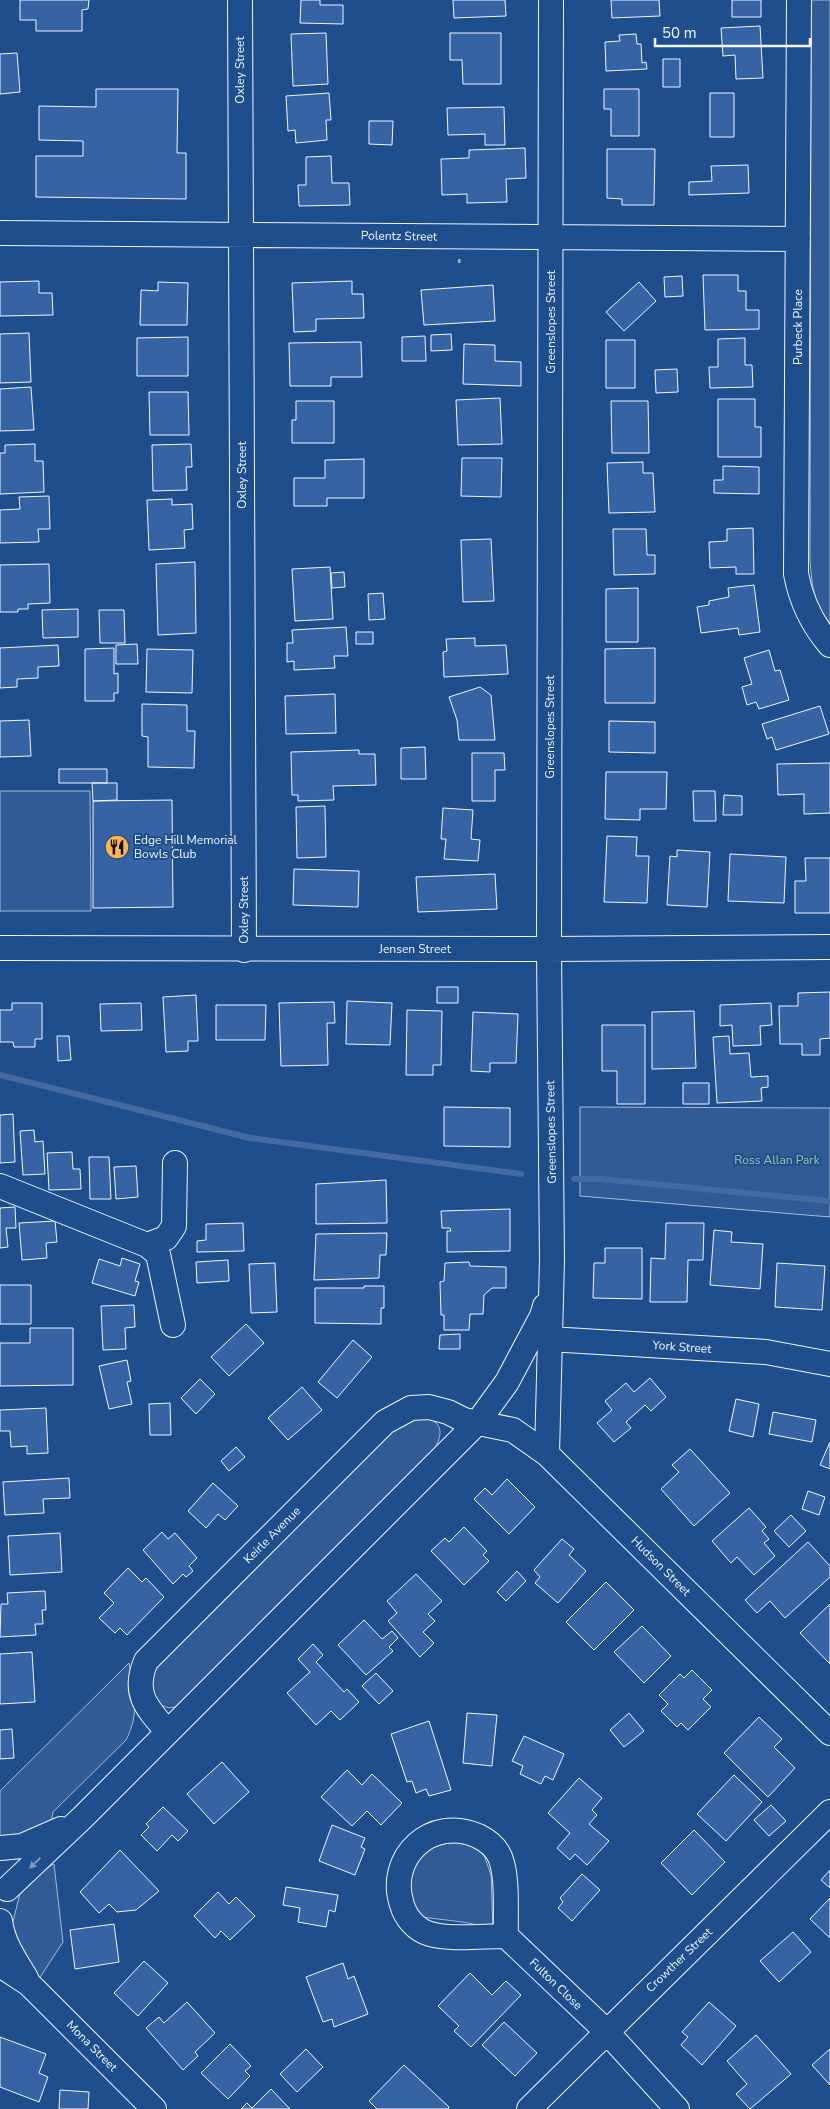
<svg xmlns="http://www.w3.org/2000/svg" width="830" height="2109" font-family="'Nunito Sans',sans-serif">
  <style>
    .green { fill: #305b95; stroke: #a8bbd7 }
    .lines { fill: none; stroke-linecap: round; stroke-linejoin: round }
    .stream { stroke: #446ba0; stroke-width: 6 }
    .building { fill: #3563a3; stroke: #f2f6ff }
    .minor-casing { stroke: #f2f6ff; stroke-width: 26 }
    .minor { stroke: #1f4e8c; stroke-width: 24 }
    .hedge { stroke: #97c8a6; stroke-width: 4; stroke-dasharray: 2.5 4; stroke-linecap: butt }
    .oneway { fill: #7e9ac0 }
    .labels { text-anchor: middle; dominant-baseline: central; stroke-width: 4; stroke-linejoin: round; paint-order: stroke }
    .street-label { font-size: 12px; fill: #f2f6ff; stroke: #1f4e8c }
    .poi-label { font-size: 12px; fill: #f2f6ff; stroke: #1f4e8c; text-anchor: start }
    .park-label { font-size: 12px; fill: #97c8a6; stroke: #1f4e8c }
  </style>
  <rect width="100%" height="100%" fill="#1f4e8c"/>
  <path class="green" d="M811,0H830V623C813,602 812,586 810,560Z
    M0,791H90L91,911H0Z
    M580,1107L830,1108V1217L580,1196Z
    M424,1417C446,1423 442,1437 432,1453L180,1706L169,1708L155,1703L150,1677L156,1661L383,1434L412,1418Z
    M129,1663C134,1691 140,1714 126,1740L53,1812L50,1828L0,1840V1791Z
    M460,1839L481,1846L491,1875L493,1931C473,1920 441,1921 418,1916L404,1898L417,1855L435,1842Z
    M54,1864L63,1942L39,1979L9,1938L21,1889L38,1873Z"/>
  <g class="lines">
    <path class="stream" d="M0,1075L250,1138L521,1174
      M574,1179H601L830,1201"/>
  </g>
  <path class="building" d="M20,0H89L88,9L82,10V31H36V20H20Z
    M301,0H320V5H343V24L300,23Z
    M453,0H505L506,16L454,18Z
    M611,0H659L660,16L612,18Z
    M732,0H761V17H732Z
    M760,26L763,78L736,79L735,55L723,56L721,28Z
    M326,33L328,84L293,86L291,34Z
    M450,33H501V84H463L462,60H450Z
    M636,34L637,44H641L642,63L646,62L647,69L606,71L605,42L620,41L619,35Z
    M17,53L20,92L0,94V54Z
    M663,59H680V87H663Z
    M96,89H178L177,153H186V199L36,197V156H83V141L39,140V106L96,107Z
    M604,89H639V136H611V109H604Z
    M329,93L331,120H326L327,140L296,143L295,130L288,131L286,96Z
    M710,93H734V137H710Z
    M504,107L505,145H485V134L448,135L447,108Z
    M369,121H393L392,145L369,144Z
    M525,148L526,178L506,179L507,202L467,203V194L442,195L441,159L469,158V150Z
    M607,149H655L654,205H622V199L607,198Z
    M331,156L332,183H349L350,205L299,206L298,185H306V157Z
    M748,165L749,193L689,195V182L712,181L711,166Z
    M703,275H738V291H746V310H759V329L705,330Z
    M682,276L683,296L665,297L664,277Z
    M39,281V293H52L53,315L0,316V282Z
    M352,281V294H363L364,318L316,319V331L294,332L292,283Z
    M158,282L188,283L187,325H140L141,290L158,291Z
    M639,282L656,301L624,331L606,312Z
    M493,285L495,321L424,325L421,290Z
    M29,333L31,382L0,383V334Z
    M451,334L452,350L431,351V335Z
    M425,336L426,361H402V337Z
    M188,337V376H137V338Z
    M745,338V365H752L753,387L710,388L709,367H718V339Z
    M606,340H635V388H606Z
    M361,342L362,377H331V386H290L289,343Z
    M464,344L495,345V361L521,362V386L463,384Z
    M677,369L678,392L656,393L655,370Z
    M31,387L34,430L0,431V389Z
    M149,392H188L189,435H150Z
    M500,398L502,444L458,445L456,400Z
    M718,399H755V427H761V457H718Z
    M296,401H334V443H292V420H296Z
    M611,401H648L649,453H612Z
    M35,444V461H43L44,492L0,494V453H5V445Z
    M191,444L192,467H186L187,490L153,491L152,445Z
    M462,458H502L501,497L461,496Z
    M364,459V498H327V506H294V478H325V460Z
    M643,462V473H653L655,512L609,513L607,463Z
    M723,466L759,467V494L714,493V480H723Z
    M49,496L50,529H38L39,542L0,543V510L20,509L19,497Z
    M172,499V505L192,504L193,529L184,530L185,548L149,550L147,500Z
    M753,528L754,574H736V567L710,568L709,542L727,541V529Z
    M613,529H646L647,555H655V574L614,575Z
    M491,539L494,601L463,602L461,540Z
    M195,562L196,633L158,635L156,564Z
    M49,564L50,603L28,604V609H18V612H0V565Z
    M330,567L333,619L295,621L292,569Z
    M344,572L345,587L332,588L331,573Z
    M754,585L760,632L739,635L738,628L701,633L697,607L709,605V601L729,597L728,588Z
    M638,588V642H606V589Z
    M383,593L385,619L369,620L368,594Z
    M78,609V637L43,638L42,610Z
    M99,610H124L125,643H100Z
    M346,627L348,656H334L335,668L294,670V661L287,662V643H293L292,630Z
    M356,632H373V644H356Z
    M475,638V646L506,645L508,674L444,677L443,652L447,651L446,639Z
    M137,644L138,664H116V645Z
    M58,645L59,666L38,667V678L17,679V687L0,688V648Z
    M114,648V674L118,673V693H114V701H85V649Z
    M655,648V703H605V649Z
    M147,649L193,650L192,693L146,692Z
    M769,650L775,671L780,670L789,700L759,709L756,702L747,705L742,687L752,684L744,658Z
    M480,687L491,695L495,740H459L457,720L449,697Z
    M335,694L336,733L286,734L285,696Z
    M142,704L187,705V731H195L194,768L148,767V737L142,736Z
    M820,706L829,734L776,750L772,737L767,739L762,724Z
    M29,720L31,756L0,757V721Z
    M609,721L655,722V753L609,752Z
    M425,747L426,779H401V748Z
    M359,750V754H375L376,785L333,786L334,800L298,801V795H292L291,752Z
    M472,753H504L505,770H495V801H472Z
    M830,763V813L804,814V794L778,795L777,764Z
    M59,769H107V783H59Z
    M606,772H667L666,809H640V820L605,819Z
    M92,783H117V800L93,801Z
    M693,791H715L716,821H694Z
    M724,795L742,796V815H723Z
    M172,800L173,907L93,908V801Z
    M325,806L326,857L297,858L296,807Z
    M443,808L473,810L471,839L480,840L478,861L444,859L446,839H441Z
    M607,836L637,837L636,856H649L647,903L604,902Z
    M677,850L710,852L707,907L667,905L670,856L677,857Z
    M730,854L786,857L784,903L728,901Z
    M805,858H830V913H795V881H806Z
    M294,869L359,871L358,907L293,905Z
    M495,874L497,909L418,912L416,877Z
    M437,987H458V1003H437Z
    M830,992V1038L820,1039V1055H802V1044H780L779,1006H798V993Z
    M196,995L198,1041H188V1051L166,1052L163,997Z
    M347,1001L392,1003L390,1045L346,1044Z
    M334,1002L335,1023H327L328,1065L281,1066L279,1003Z
    M12,1003H42V1039H35V1047H14L13,1042H0V1010H12Z
    M141,1003L142,1030L101,1031L100,1004Z
    M771,1003L772,1025L760,1026L761,1045L733,1046L732,1025L720,1026V1005Z
    M216,1005H266L265,1040H216Z
    M407,1010L442,1011L441,1065H433V1075H406Z
    M694,1011L696,1068L652,1069V1012Z
    M473,1012L518,1014L516,1063H490V1072L471,1071Z
    M602,1025H645V1104H617V1071H602Z
    M57,1036H69L71,1060L58,1061Z
    M729,1036L730,1054L749,1053L751,1077L768,1076V1087L761,1088L762,1101L717,1103L713,1037Z
    M683,1083H709V1104H683Z
    M444,1107L510,1108V1147L444,1146Z
    M13,1114L15,1162L0,1163V1115Z
    M34,1130L35,1142L43,1141L45,1174L23,1175L20,1131Z
    M72,1152L73,1169H80L81,1189L49,1190L47,1153Z
    M89,1157H109L111,1199H90Z
    M136,1166L138,1197L116,1199L114,1167Z
    M386,1180L387,1223L316,1224V1184Z
    M15,1207L16,1228H6L8,1247L0,1248V1208Z
    M510,1209V1251L447,1252V1231H451L450,1228H442L441,1211Z
    M55,1221L57,1242L46,1243L47,1258L22,1260L19,1223Z
    M243,1223L244,1251L197,1252V1241L206,1240V1224Z
    M666,1223H704L703,1260H688L687,1302H650L651,1258L665,1259Z
    M714,1230L732,1232L731,1242L763,1244L760,1289L710,1285Z
    M387,1233L386,1255H380L379,1278L314,1280L316,1234Z
    M605,1248H642V1299L593,1298L594,1263H605Z
    M122,1258L140,1264L135,1281L139,1282L135,1296L92,1283L99,1259L120,1266Z
    M228,1260L229,1281L197,1283L196,1262Z
    M469,1262L470,1266L506,1267V1288H492L484,1295L483,1314H470L469,1330H444V1315H441L440,1282L444,1281L445,1263Z
    M275,1263L277,1312L251,1313L249,1264Z
    M777,1263L825,1266L822,1310L775,1307Z
    M0,1285H31V1324H0Z
    M364,1286H384V1308H381V1324L315,1323V1288H364Z
    M134,1305L135,1327L125,1328L126,1349L103,1350L101,1306Z
    M246,1324L264,1343L229,1376L211,1357Z
    M30,1328H73V1385L0,1386V1343H30Z
    M460,1334V1349H439L440,1335Z
    M353,1340L372,1357L337,1398L318,1382Z
    M127,1360L131,1381L127,1382L132,1404L109,1409L99,1366Z
    M650,1378L666,1397L651,1411L645,1405L626,1422L631,1428L614,1442L597,1423L612,1410L605,1401L626,1383L634,1392Z
    M200,1379L215,1394L196,1414L181,1398Z
    M302,1387L322,1410L288,1440L268,1418Z
    M736,1399L759,1404L753,1437L729,1431Z
    M170,1403L171,1435H150L149,1404Z
    M46,1408L48,1453L27,1454V1446L11,1447L10,1431H0V1410Z
    M773,1412L816,1420L812,1442L769,1434Z
    M830,1442V1469L820,1465Z
    M236,1447L245,1457L229,1471L221,1461Z
    M690,1449L730,1493L694,1526L661,1489L679,1472L672,1465Z
    M69,1478L70,1498L43,1499L44,1513L5,1515L3,1482Z
    M507,1479L535,1507L509,1534L474,1499L485,1488L492,1495Z
    M213,1483L238,1506L225,1520L218,1514L206,1528L188,1511Z
    M808,1491L825,1497L819,1515L802,1509Z
    M749,1508L766,1527L762,1531L769,1539L764,1543L775,1556L754,1575L737,1557L731,1563L712,1541Z
    M791,1515L806,1531L789,1547L774,1531Z
    M464,1527L487,1551L483,1555L489,1561L464,1585L431,1551L445,1538L449,1542Z
    M162,1532L168,1539L175,1533L197,1558L189,1566L193,1571L186,1577L183,1574L173,1584L143,1550Z
    M60,1533L62,1572L10,1575L8,1536Z
    M562,1539L574,1549L569,1555L586,1571L558,1603L535,1583L540,1577L534,1570Z
    M808,1542L830,1566V1577L785,1618L770,1601L757,1613L745,1600Z
    M128,1568L142,1582L146,1578L164,1597L127,1635L120,1628L115,1633L99,1618L114,1603L104,1593Z
    M517,1571L526,1581L506,1601L497,1592Z
    M416,1574L442,1601L428,1614L435,1621L423,1632L434,1643L420,1657L388,1621L397,1613L387,1601Z
    M606,1582L634,1610L594,1650L566,1622Z
    M45,1591L46,1610H42L43,1624H35L36,1635L0,1637L1,1604H8L7,1593Z
    M830,1604V1664L800,1633Z
    M364,1620L382,1639L392,1631L398,1638L389,1647L393,1651L366,1675L338,1645Z
    M642,1626L671,1656L644,1683L614,1652Z
    M313,1644L323,1655L316,1662L344,1692L347,1689L359,1702L340,1720L331,1711L316,1725L287,1693L310,1672L298,1659Z
    M32,1652L35,1702L0,1704V1654Z
    M692,1670L712,1690L703,1699L711,1707L688,1730L681,1723L677,1727L661,1711L668,1704L659,1695L680,1674L684,1678Z
    M376,1673L393,1691L379,1704L362,1686Z
    M467,1713L497,1715L492,1766L463,1763Z
    M629,1713L644,1731L624,1747L610,1730Z
    M759,1717L782,1739L774,1747L795,1768L768,1797L724,1753Z
    M429,1721L451,1790L429,1796L426,1789L416,1793L412,1781L407,1782L391,1734Z
    M12,1729L14,1758L0,1759V1730Z
    M524,1736L564,1754L553,1780L545,1776L541,1784L520,1774L523,1766L512,1761Z
    M222,1762L249,1792L214,1824L187,1794Z
    M347,1770L362,1785L372,1774L402,1803L381,1825L367,1811L352,1826L321,1797Z
    M734,1775L762,1802L726,1841L697,1814Z
    M579,1778L602,1798L592,1810L597,1815L589,1824L609,1841L587,1865L575,1854L570,1860L557,1848L570,1833L548,1813Z
    M771,1805L786,1821L769,1836L754,1820Z
    M163,1807L188,1831L178,1841L172,1835L157,1851L141,1835L149,1827L146,1824Z
    M332,1825L365,1838L361,1847L365,1849L355,1875L319,1861Z
    M694,1830L725,1862L692,1895L661,1863Z
    M120,1850L159,1891L136,1910L117,1912L109,1904L99,1913L80,1892Z
    M830,1870V1888L821,1880Z
    M582,1874L600,1890L572,1921L558,1908L563,1902L560,1898Z
    M286,1887L338,1895L335,1912L329,1910L326,1927L298,1922L300,1908L283,1905Z
    M218,1892L229,1904L236,1897L255,1916L230,1940L221,1931L215,1938L194,1916Z
    M830,1898V1938L810,1919Z
    M114,1924L119,1962L75,1969L70,1930Z
    M793,1932L811,1952L779,1982L760,1961Z
    M144,1961L168,1983L138,2016L114,1993Z
    M343,1963L348,1979L354,1976L368,2014L334,2027L332,2019L323,2022L306,1977Z
    M470,1973L492,1995L506,1981L521,1995L471,2047L454,2031L459,2026L438,2006Z
    M187,2002L215,2033L195,2052L198,2056L183,2070L146,2028L159,2017L164,2023Z
    M709,2002L736,2026L702,2065L681,2045L688,2037L682,2032Z
    M504,2022L537,2053L515,2076L482,2045Z
    M756,2035L791,2074L750,2109L736,2094L747,2084L727,2061Z
    M0,2037L46,2054L39,2073L48,2077L39,2102L0,2087Z
    M230,2044L251,2066L245,2071L250,2076L228,2099L201,2073Z
    M306,2049L323,2067L297,2092L280,2074Z
    M830,2049V2085L812,2065Z
    M404,2065L449,2107L448,2109H377L369,2101Z
    M271,2089L290,2109H241L247,2103L252,2108Z
    M60,2090L89,2092L88,2109H59Z"/>
  <g class="lines">
    <g class="minor-casing">
      <path id="minor" d="M240,0L244,950
        M799,0L796,574C801,601 812,624 830,645
        M0,233L798,239
        M0,948L549,949L830,947
        M0,1186L147,1245L158,1254L173,1325
        M147,1245L166,1238L174,1226L175,1163
        M535,1332L549,1339L766,1352L830,1364
        M547,1454L552,1259L549,949L551,0
        M168,1732C147,1708 132,1694 146,1661L385,1422L411,1408L429,1407L448,1412L464,1420L513,1430L547,1454L830,1733
        M0,1848L22,1846L61,1829
        M7,1889L83,1817L478,1422L507,1382L542,1316L545,1306
        M0,1921C3,1943 15,1960 26,1978
        M506,1936C505,1914 509,1871 498,1853C494,1846 486,1840 478,1836C432,1815 386,1857 402,1905C406,1918 416,1930 430,1934C451,1940 483,1936 506,1936L606,2031L677,2109
        M0,1965L29,1984L154,2109
        M529,2109L830,1812"/>
    </g>
    <use href="#minor" class="minor"/>
    <path class="hedge" d="M458,261H463"/>
  </g>
  <defs><path id="oneway-solid" d="M-6-.8H1V-3.2L6.5 0L1 3.2V.8H-6Z" transform="scale(1.25)"/></defs>
  <use class="oneway" href="#oneway-solid" transform="translate(35 1863) rotate(136)"/>
  <defs>
    <g id="restaurant-disc" transform="scale(1.25)"><circle r="9.5" fill="#ffb74d" stroke="#1f4e8c"/><path d="M-5-6h1v4h1v-4h1v4h1v-4h1v5L-1.5 .5V6h-2V.5L-5-1ZM5-6V6H3V1.5H1.5Q1.5-4 5-6Z" fill="#111"/></g>
  </defs>
  <g fill-rule="evenodd">
    <use href="#restaurant-disc" x="117" y="847"/>
  </g>
  <g class="labels">
    <g class="street-label">
      <text transform="translate(240 70) rotate(-90)">Oxley Street</text>
      <text transform="translate(399 236) rotate(1)">Polentz Street</text>
      <text transform="translate(551 322) rotate(-90)">Greenslopes Street</text>
      <text transform="translate(798 327) rotate(-90)">Purbeck Place</text>
      <text transform="translate(242 475) rotate(-90)">Oxley Street</text>
      <text transform="translate(550 727) rotate(-90)">Greenslopes Street</text>
      <text transform="translate(244 910) rotate(-90)">Oxley Street</text>
      <text x="415" y="949">Jensen Street</text>
      <text transform="translate(551 1132) rotate(-91)">Greenslopes Street</text>
      <text transform="translate(682 1347) rotate(4)">York Street</text>
      <text transform="translate(272 1535) rotate(-45)">Keirle Avenue</text>
      <text transform="translate(661 1566) rotate(45)">Hudson Street</text>
      <text transform="translate(679 1960) rotate(-44)">Crowther Street</text>
      <text transform="translate(556 1984) rotate(44)">Fulton Close</text>
      <text transform="translate(92 2046) rotate(45)">Mona Street</text>
    </g>
    <g class="poi-label">
      <text x="134" y="840">Edge Hill Memorial<tspan x="134" dy="14">Bowls Club</tspan></text>
    </g>
    <g class="park-label">
      <text x="777" y="1160">Ross Allan Park</text>
    </g>
  </g>
  <path d="M655 38v8h155v-8" fill="none" stroke="#f2f6ff" stroke-width="2.5"/>
  <text x="662" y="38" font-size="15" fill="#f2f6ff" stroke="#1f4e8c" stroke-width="4" paint-order="stroke">50 m</text>
</svg>
